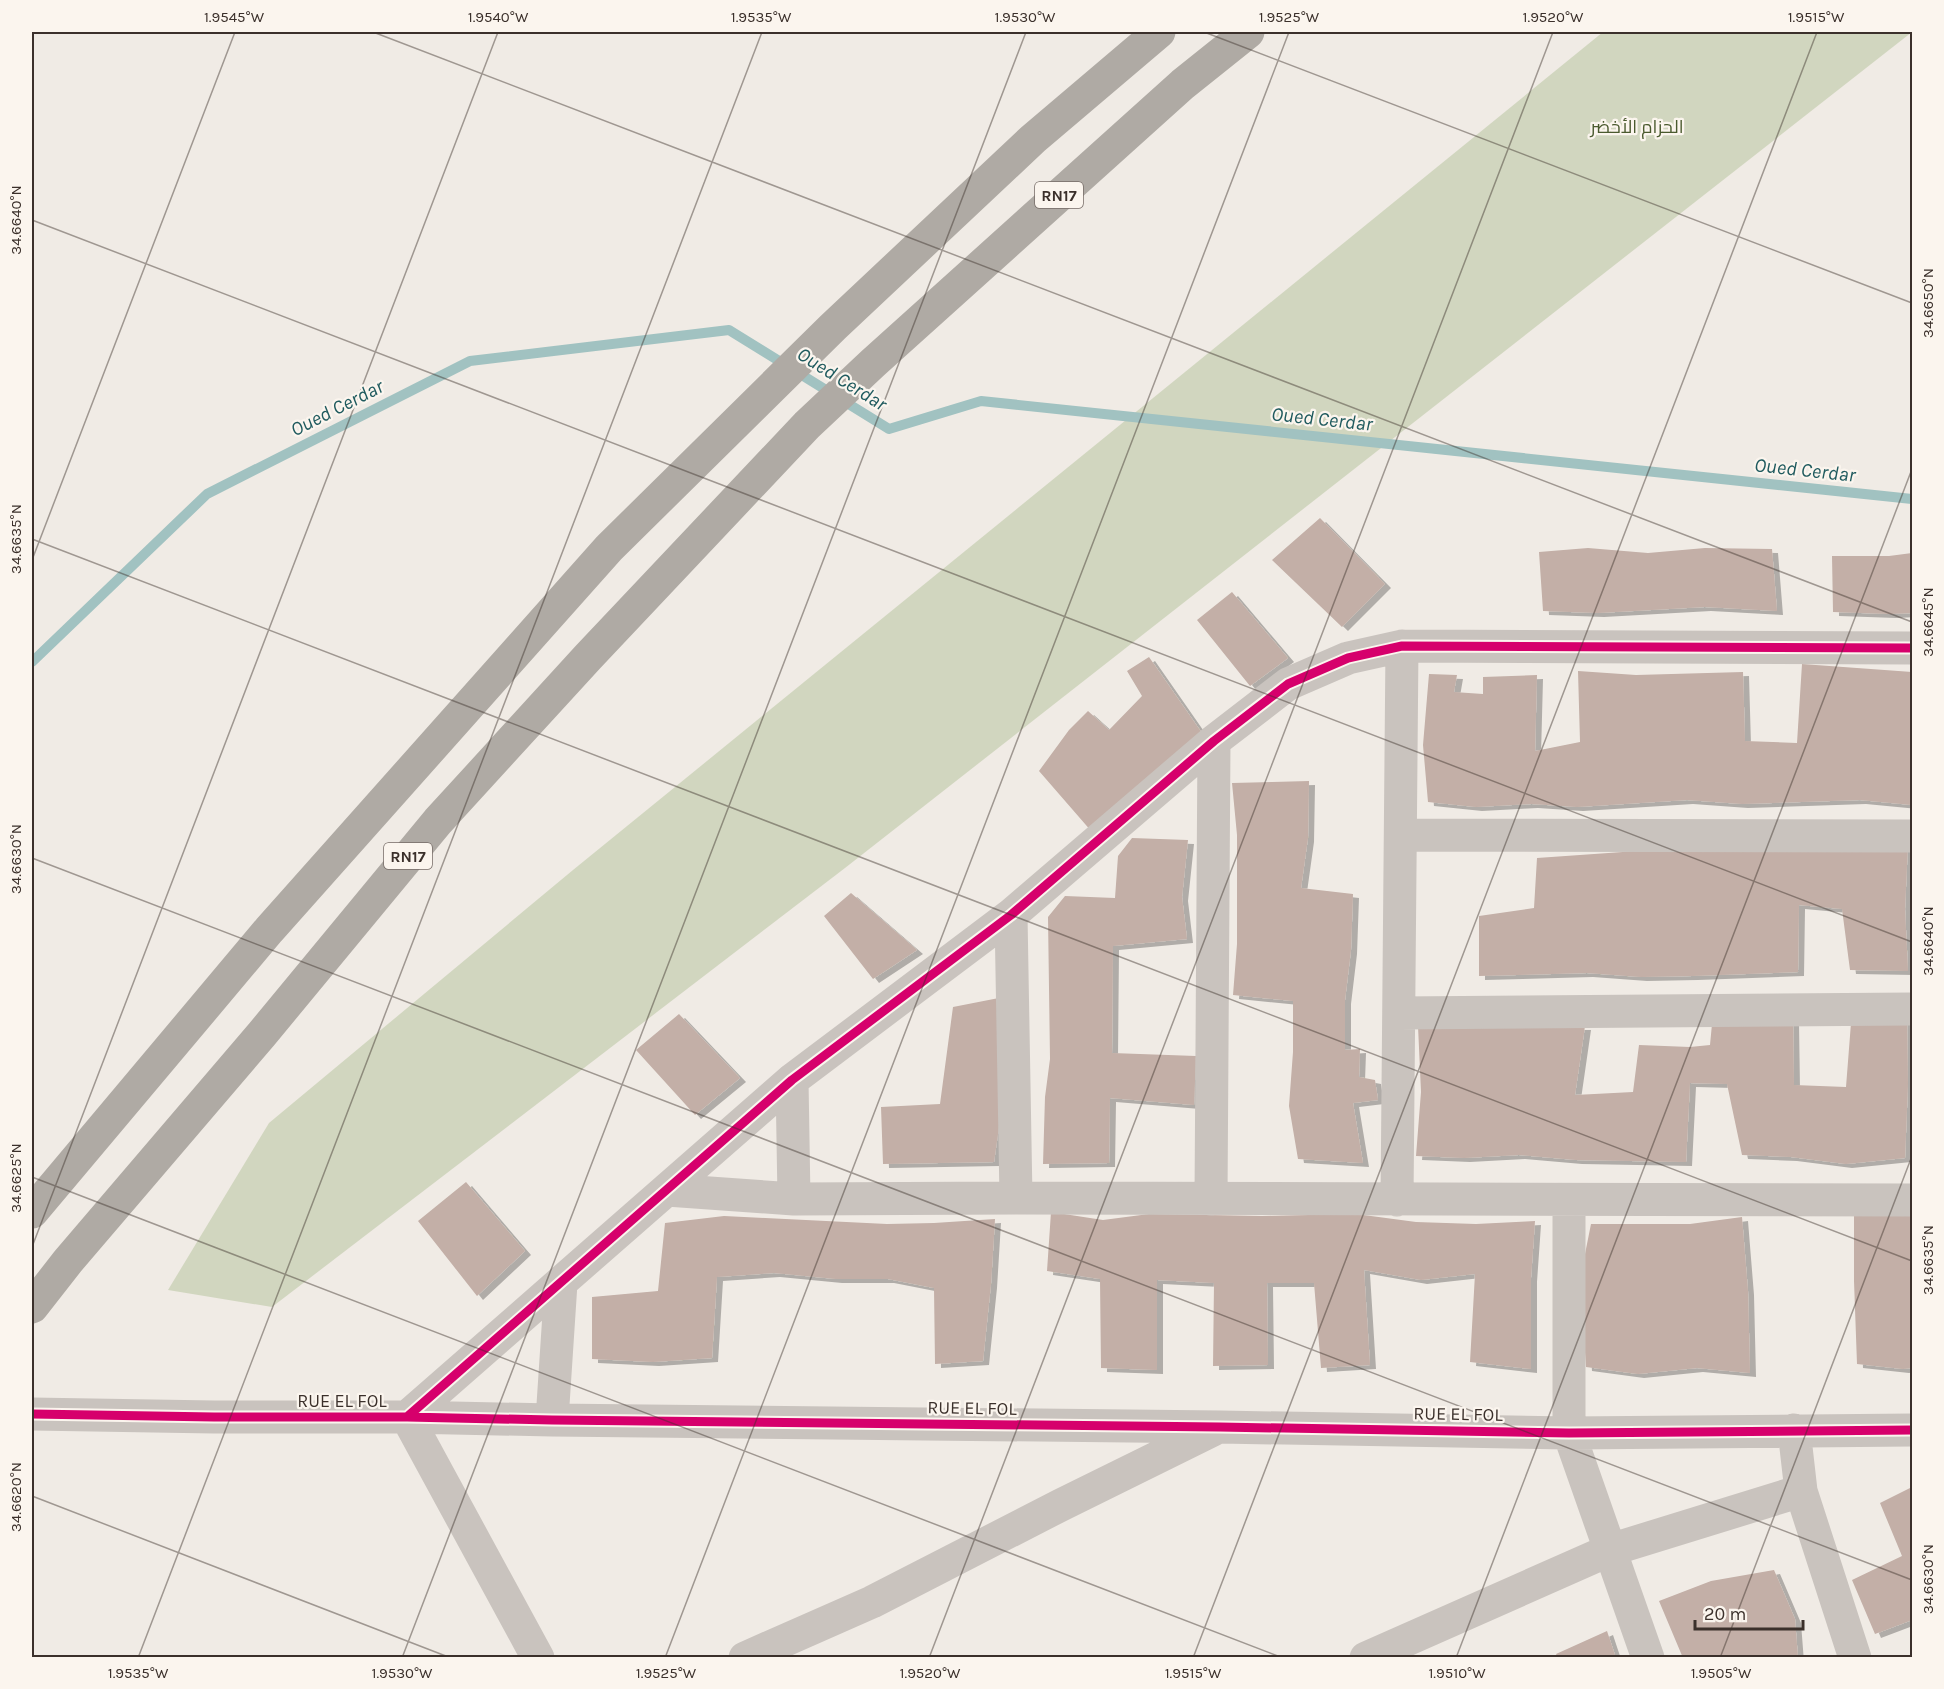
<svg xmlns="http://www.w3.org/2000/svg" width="1944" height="1689" font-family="Karla,Cairo,sans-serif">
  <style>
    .green { fill: #d1d6bf }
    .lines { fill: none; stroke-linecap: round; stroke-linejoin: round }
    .stream { stroke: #a1c2c1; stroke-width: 10 }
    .building { fill: #c3afa7; filter: url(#shadow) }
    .minor { stroke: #c9c3be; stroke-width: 33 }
    .highway { stroke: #afaaa4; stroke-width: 33 }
    .cycleway-casing { stroke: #fbf5ee; stroke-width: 13 }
    .cycleway { stroke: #d6006c; stroke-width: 9 }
    .ticks { fill: none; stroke: #3b302b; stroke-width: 1.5; stroke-opacity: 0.45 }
    .labels { text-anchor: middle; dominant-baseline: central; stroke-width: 4.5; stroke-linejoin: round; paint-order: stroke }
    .shield { fill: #fbf5ee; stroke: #756b66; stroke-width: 1.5 }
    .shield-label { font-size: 16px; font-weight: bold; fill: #3b302b }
    .park-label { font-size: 18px; fill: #4a5a2e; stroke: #fbf5ee }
    .street-label { font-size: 18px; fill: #3b302b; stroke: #fbf5ee }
    .water-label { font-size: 20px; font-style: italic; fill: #1f5a5e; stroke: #fbf5ee }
    .neatline { fill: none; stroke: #3b302b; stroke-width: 2 }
    .ticks-label { font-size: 15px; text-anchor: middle; fill: #3b302b }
  </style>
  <defs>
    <filter id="shadow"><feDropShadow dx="6" dy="4" stdDeviation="0" flood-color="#0004"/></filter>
  </defs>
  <rect width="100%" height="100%" fill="#f0ebe5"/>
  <path class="green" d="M1603,32H1912L845,868L272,1307L168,1290L269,1123L573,870Z"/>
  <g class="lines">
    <path class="stream" d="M32,662L207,494L470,361L729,330L889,429L981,401L1912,499"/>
  </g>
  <path class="building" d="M1320,518L1385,584L1342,627L1272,560Z
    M1588,548L1648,553L1705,548L1772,549L1777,611L1705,607L1598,613L1543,611L1539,552Z
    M1912,553V613L1890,614L1833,612L1832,556H1889Z
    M1232,592L1288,658L1250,686L1197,620Z
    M1149,657L1204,736L1092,832L1039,771L1069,730L1088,711L1109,730L1142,696L1127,671Z
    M1802,664L1912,672V805L1860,800L1742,804L1687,800L1577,807L1532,804L1476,807L1428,802L1423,745L1429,674L1457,675L1454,692L1483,694V677L1537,675L1535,751L1580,742L1578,671L1636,675L1743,672L1745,741L1797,743Z
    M1309,781L1308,838L1301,888L1353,894L1351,950L1345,1000V1050L1360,1049L1359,1077L1375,1080L1378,1100L1353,1103L1363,1163L1298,1159L1289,1106L1293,1052V1001L1233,995L1237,944V835L1232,783Z
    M1132,838L1188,840L1182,897L1187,939L1113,946L1112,1053L1196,1056L1194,1105L1110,1098L1109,1163L1043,1164L1045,1097L1050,1059L1048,917L1065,896L1115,898L1118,856Z
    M1908,844L1905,909L1908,971L1850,970L1842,909L1799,905L1798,972L1692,976L1641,977L1587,973L1479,976V916L1534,908L1537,858L1637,851Z
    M851,893L917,950L873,979L824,916Z
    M1009,996V1057L994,1162L883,1164L881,1107L940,1104L953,1007Z
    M679,1014L740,1078L695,1115L636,1050Z
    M1907,1016L1908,1084L1905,1158L1846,1164L1791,1157L1742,1155L1727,1084L1690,1083L1686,1162L1576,1160L1519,1155L1464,1158L1416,1156L1421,1092L1418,1026H1585L1575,1095L1633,1092L1639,1045L1690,1047L1710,1045L1712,1024L1793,1019L1794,1085L1846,1087L1851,1023Z
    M466,1182L525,1251L477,1296L418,1221Z
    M1051,1212L1103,1220L1149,1214L1262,1216L1356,1214L1416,1222L1476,1224L1535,1221L1531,1278V1369L1470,1362L1475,1274L1421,1280L1364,1270L1370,1365L1321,1368L1314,1283H1267L1268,1365L1213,1366L1214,1283L1157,1280V1370L1101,1368L1100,1279L1047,1271Z
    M1912,1213V1368L1903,1369L1857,1364L1854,1281V1216Z
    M724,1216L887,1224L934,1223L995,1219L991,1284L983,1361L935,1364L934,1288L888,1279H836L774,1273L717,1277L712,1358L653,1362L592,1359V1297L658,1291L665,1223Z
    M1742,1217L1748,1291L1750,1373L1697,1368L1638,1374L1586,1367L1580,1279L1591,1224H1690Z
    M1912,1487V1620L1875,1634L1852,1580L1902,1556L1880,1503Z
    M1774,1570L1795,1619L1798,1658H1683L1659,1601L1711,1581Z
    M1607,1631L1616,1658H1558L1556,1654Z"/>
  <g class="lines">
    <path class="minor" d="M1401,835L1912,836
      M1011,915L1016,1198
      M1399,1013L1912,1009
      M792,1080L794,1199
      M667,1190L794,1199L1016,1198L1912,1200
      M1211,1199L1214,741
      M1397,1200L1402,646
      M1569,1200V1433L1648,1658
      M32,1414L214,1417H407L552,1420L1220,1427L1569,1433L1912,1430
      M552,1420L561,1283
      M1794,1430L1801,1491L1855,1658
      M538,1658L407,1417L792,1080L1011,915L1214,741L1288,684L1348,658L1402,646L1912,648
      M745,1658L872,1602L1061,1505L1213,1430
      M1366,1658L1610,1550L1801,1491"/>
    <path class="highway" d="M32,1212L269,930L609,548L833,327L1033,139L1159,32
      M32,1307L68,1261L262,1034L438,821L588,657L807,425L873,363L1183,84L1248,32"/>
    <g class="cycleway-casing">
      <path id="cycleway" d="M32,1414L214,1417H407L552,1420L1220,1427L1569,1433L1912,1430
        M407,1417L792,1080L1011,915L1214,741L1288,684L1348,658L1402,646L1912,648"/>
    </g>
    <use href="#cycleway" class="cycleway"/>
  </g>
  <path class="ticks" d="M373,32L1912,622M1204,32L1912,303M32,220L1912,942M32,539L1912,1261M32,560L235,32M32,858L1912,1580M32,1177L1283,1658M32,1247L498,32M32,1496L451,1658M138,1658L762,32M402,1658L1026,32M665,1658L1289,32M929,1658L1553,32M1193,1658L1817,32M1456,1658L1912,469M1720,1658L1912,1156"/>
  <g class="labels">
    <g class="shield">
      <rect x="1035" y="182" width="48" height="26" rx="4.5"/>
      <rect x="384" y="843" width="48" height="26" rx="4.5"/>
    </g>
    <g class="shield-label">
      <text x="1059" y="195">RN17</text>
      <text x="408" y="856">RN17</text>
    </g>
    <g class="park-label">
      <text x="1637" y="127">الحزام الأخضر</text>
    </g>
    <g class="street-label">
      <text x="342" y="1401">RUE EL FOL</text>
      <text transform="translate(972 1408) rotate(1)">RUE EL FOL</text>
      <text transform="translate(1458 1414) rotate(1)">RUE EL FOL</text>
    </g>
    <g class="water-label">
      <text transform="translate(842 379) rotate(32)">Oued Cerdar</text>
      <text transform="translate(337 408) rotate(-27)">Oued Cerdar</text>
      <text transform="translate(1322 419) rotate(6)">Oued Cerdar</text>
      <text transform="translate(1805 470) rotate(6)">Oued Cerdar</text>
    </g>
  </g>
  <rect width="1944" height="1689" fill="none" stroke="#fbf5ee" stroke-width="66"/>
  <path d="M1695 1620v9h108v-9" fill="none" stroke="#3b302b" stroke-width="3"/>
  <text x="1704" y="1620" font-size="18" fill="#3b302b" stroke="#fbf5ee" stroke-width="4.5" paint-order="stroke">20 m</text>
  <rect x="33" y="33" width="1878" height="1623" class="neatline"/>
  <g class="ticks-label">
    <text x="234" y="22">1.9545°W</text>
    <text x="498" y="22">1.9540°W</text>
    <text x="761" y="22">1.9535°W</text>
    <text x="1025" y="22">1.9530°W</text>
    <text x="1289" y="22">1.9525°W</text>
    <text x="1553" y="22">1.9520°W</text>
    <text x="1816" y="22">1.9515°W</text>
    <text transform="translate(16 220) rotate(-90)" y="5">34.6640°N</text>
    <text transform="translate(1928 303) rotate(-90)" y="5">34.6650°N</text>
    <text transform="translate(16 539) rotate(-90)" y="5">34.6635°N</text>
    <text transform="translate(1928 622) rotate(-90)" y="5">34.6645°N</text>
    <text transform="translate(16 859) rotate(-90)" y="5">34.6630°N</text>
    <text transform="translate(1928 941) rotate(-90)" y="5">34.6640°N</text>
    <text transform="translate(16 1178) rotate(-90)" y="5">34.6625°N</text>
    <text transform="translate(1928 1260) rotate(-90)" y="5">34.6635°N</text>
    <text transform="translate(16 1497) rotate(-90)" y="5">34.6620°N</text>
    <text transform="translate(1928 1579) rotate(-90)" y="5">34.6630°N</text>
    <text x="138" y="1678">1.9535°W</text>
    <text x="402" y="1678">1.9530°W</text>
    <text x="666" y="1678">1.9525°W</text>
    <text x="930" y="1678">1.9520°W</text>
    <text x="1193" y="1678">1.9515°W</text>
    <text x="1457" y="1678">1.9510°W</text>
    <text x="1721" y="1678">1.9505°W</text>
  </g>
</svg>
